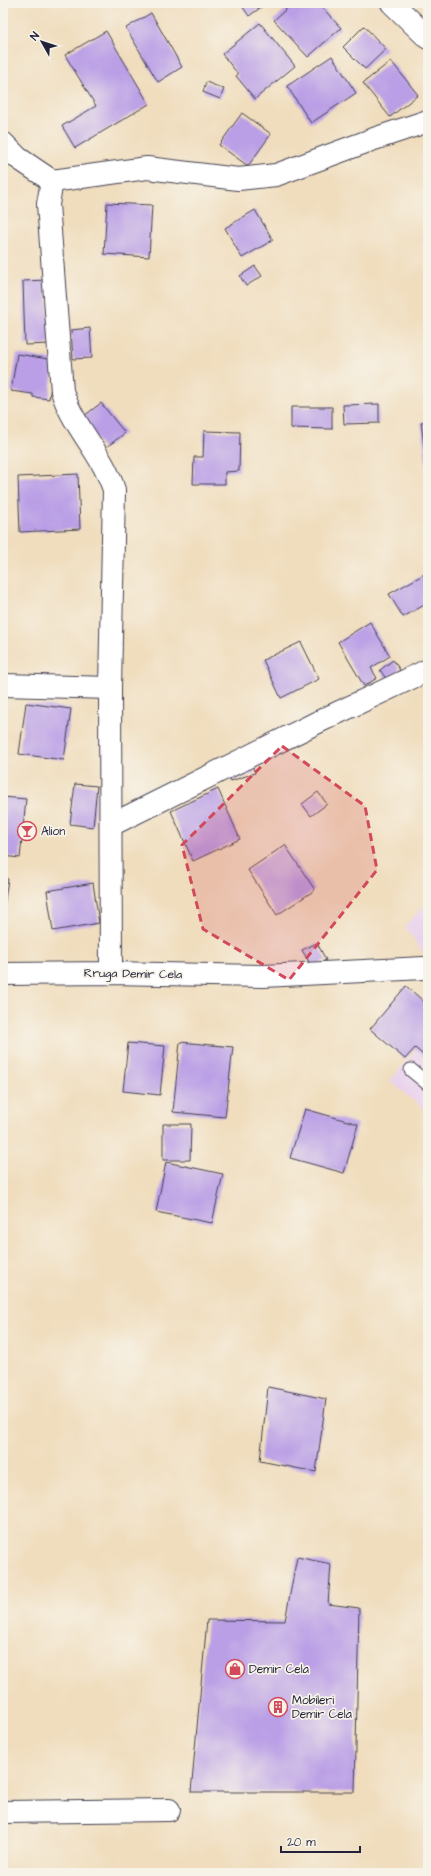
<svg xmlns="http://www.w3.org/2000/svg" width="431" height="1876" font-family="'Architects Daughter',sans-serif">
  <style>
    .built { fill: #e9d2ee }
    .building { fill: #ba9fe6 }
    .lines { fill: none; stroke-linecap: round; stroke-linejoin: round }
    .service-casing { stroke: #413e4e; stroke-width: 15 }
    .minor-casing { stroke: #413e4e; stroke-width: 24 }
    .service { stroke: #fff; stroke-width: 13 }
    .minor { stroke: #fff; stroke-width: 22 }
    .marked { fill: #d1495b; fill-opacity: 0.2; stroke: #d1495b; stroke-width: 3; stroke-dasharray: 8 5; stroke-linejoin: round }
    .labels { text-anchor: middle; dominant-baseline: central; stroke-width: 3.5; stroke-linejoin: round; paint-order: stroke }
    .poi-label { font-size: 12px; fill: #22223b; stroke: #f7f3e8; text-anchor: start }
    .street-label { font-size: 12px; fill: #22223b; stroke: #f7f3e8 }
  </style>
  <rect width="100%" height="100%" fill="#f7f3e8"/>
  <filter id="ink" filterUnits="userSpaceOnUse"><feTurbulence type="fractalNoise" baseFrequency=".025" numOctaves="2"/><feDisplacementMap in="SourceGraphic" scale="8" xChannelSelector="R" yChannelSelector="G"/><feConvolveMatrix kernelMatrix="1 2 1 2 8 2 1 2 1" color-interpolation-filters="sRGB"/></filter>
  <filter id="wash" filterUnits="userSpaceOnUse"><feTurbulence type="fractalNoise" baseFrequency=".012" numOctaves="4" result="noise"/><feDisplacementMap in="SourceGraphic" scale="16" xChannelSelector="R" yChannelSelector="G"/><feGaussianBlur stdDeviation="0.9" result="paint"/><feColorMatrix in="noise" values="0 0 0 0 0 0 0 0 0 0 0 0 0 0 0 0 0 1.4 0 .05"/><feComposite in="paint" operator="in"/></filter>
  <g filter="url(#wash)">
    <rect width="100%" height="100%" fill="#f0ddbd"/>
    <path class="built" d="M428,902V961L405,926Z
      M428,1036V1112L390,1081Z"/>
    <g id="blocks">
      <path class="building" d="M240,3H267L249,16Z
        M293,3H318L341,28L308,57L274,20Z
        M151,13L182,67L158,82L126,28Z
        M260,23L295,66L255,99L236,76L238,74L222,54Z
        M364,26L386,49L365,69L343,47Z
        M106,31L149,104L75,148L62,126L96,106L65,55Z
        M332,56L356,93L311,123L287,86Z
        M391,61L418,95L390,117L363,83Z
        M206,82L224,89L220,99L203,92Z
        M242,113L271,134L248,166L219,145Z
        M107,203L152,205L149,257L104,254Z
        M255,210L273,240L242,258L225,228Z
        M255,266L262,276L246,286L240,276Z
        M47,280L50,344L25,345L23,281Z
        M90,328L92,358L73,359L71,330Z
        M17,354L55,360L49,399L33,397V394L11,391Z
        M101,403L125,433L104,449L80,419Z
        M379,404V423L344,424L343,405Z
        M291,407H332V429L291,428Z
        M428,421V469H427L421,422Z
        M204,431L240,432L239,471L225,472V484H193L194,457H203Z
        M78,474L80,529L20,532L18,477Z
        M428,572V603L403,617L389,594Z
        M370,622L390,656L371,668L377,678L364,686L338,642Z
        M301,642L319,679L281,698L263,660Z
        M393,660L400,670L387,680L380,670Z
        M26,703L71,709L64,760L19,754Z
        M250,760L255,773L231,781L227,769Z
        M75,784L97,786L93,827L70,824Z
        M218,789L240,839L193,861L171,811Z
        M318,792L327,804L311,816L302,804Z
        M3,797L26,799L20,858L3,856Z
        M285,845L315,890L277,915L248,870Z
        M3,878L8,879L4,907H3Z
        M93,883L99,923L53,931L47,891Z
        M317,943L326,960L312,967L302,950Z
        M406,986L428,1005V1059L415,1048L405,1059L370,1029Z
        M180,1042L233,1047L225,1117L173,1112Z
        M128,1043L165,1046L160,1095L123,1091Z
        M305,1109L358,1124L344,1173L290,1158Z
        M163,1124H191L190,1160H163Z
        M166,1162L223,1174L212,1223L156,1212Z
        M268,1387L326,1399L316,1472L260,1461Z
        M297,1557L331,1564L328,1604L359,1608L355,1792H191L207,1620L285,1621Z"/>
    </g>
  </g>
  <g filter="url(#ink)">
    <use href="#blocks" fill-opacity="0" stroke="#413e4e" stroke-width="1"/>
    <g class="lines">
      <g class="service-casing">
        <path id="service" d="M411,1070L428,1084"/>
      </g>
      <g class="minor-casing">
        <path id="minor" d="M392,3L428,38
          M3,143L18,158L52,181L147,168L238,179L276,175L374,139L428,121
          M52,181L48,204L62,391C73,427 103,454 114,490L110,688L111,973
          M3,685L110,688
          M111,825L316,723L428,670
          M3,974L111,973L263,976L424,968
          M3,1812L169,1810"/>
      </g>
      <use href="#service" class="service"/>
      <use href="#minor" class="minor"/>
    </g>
  </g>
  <path class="marked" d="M282,746L365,806L377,870L289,980L203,929L182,845Z"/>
  <defs>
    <g id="bar-ring" transform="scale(1)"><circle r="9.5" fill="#f7f3e8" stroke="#d1495b" stroke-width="1.5"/><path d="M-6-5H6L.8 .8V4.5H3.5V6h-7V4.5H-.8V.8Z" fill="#d1495b"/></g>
    <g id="shop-ring" transform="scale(1)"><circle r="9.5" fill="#f7f3e8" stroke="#d1495b" stroke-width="1.5"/><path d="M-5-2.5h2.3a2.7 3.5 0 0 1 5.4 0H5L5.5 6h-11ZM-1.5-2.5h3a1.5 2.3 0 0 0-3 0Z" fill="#d1495b"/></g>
    <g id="building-ring" transform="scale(1)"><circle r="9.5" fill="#f7f3e8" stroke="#d1495b" stroke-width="1.5"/><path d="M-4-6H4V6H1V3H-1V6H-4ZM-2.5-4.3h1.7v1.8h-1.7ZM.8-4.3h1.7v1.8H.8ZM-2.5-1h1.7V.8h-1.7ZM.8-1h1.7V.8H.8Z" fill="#d1495b"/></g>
  </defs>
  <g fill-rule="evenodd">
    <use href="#bar-ring" x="27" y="831"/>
    <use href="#shop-ring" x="235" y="1669"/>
    <use href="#building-ring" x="278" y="1707"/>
  </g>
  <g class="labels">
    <g class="poi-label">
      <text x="41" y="831">Alion</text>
      <text x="249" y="1669">Demir Cela</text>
      <text x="292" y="1700">Mobileri<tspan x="292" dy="14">Demir Cela</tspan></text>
    </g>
    <g class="street-label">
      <text transform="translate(133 974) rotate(1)">Rruga Demir Cela</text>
    </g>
  </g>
  <rect width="431" height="1876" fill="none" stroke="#f7f3e8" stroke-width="16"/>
  <g transform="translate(42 42) rotate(309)" stroke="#f7f3e8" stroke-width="3" paint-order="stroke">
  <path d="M0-3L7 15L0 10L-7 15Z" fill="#22223b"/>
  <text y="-6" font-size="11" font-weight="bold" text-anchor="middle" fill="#22223b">N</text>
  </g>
  <path d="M281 1846v6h79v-6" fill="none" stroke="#22223b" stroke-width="2"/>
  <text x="287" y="1846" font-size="12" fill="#22223b" stroke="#f7f3e8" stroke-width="3" paint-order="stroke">20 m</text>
</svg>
